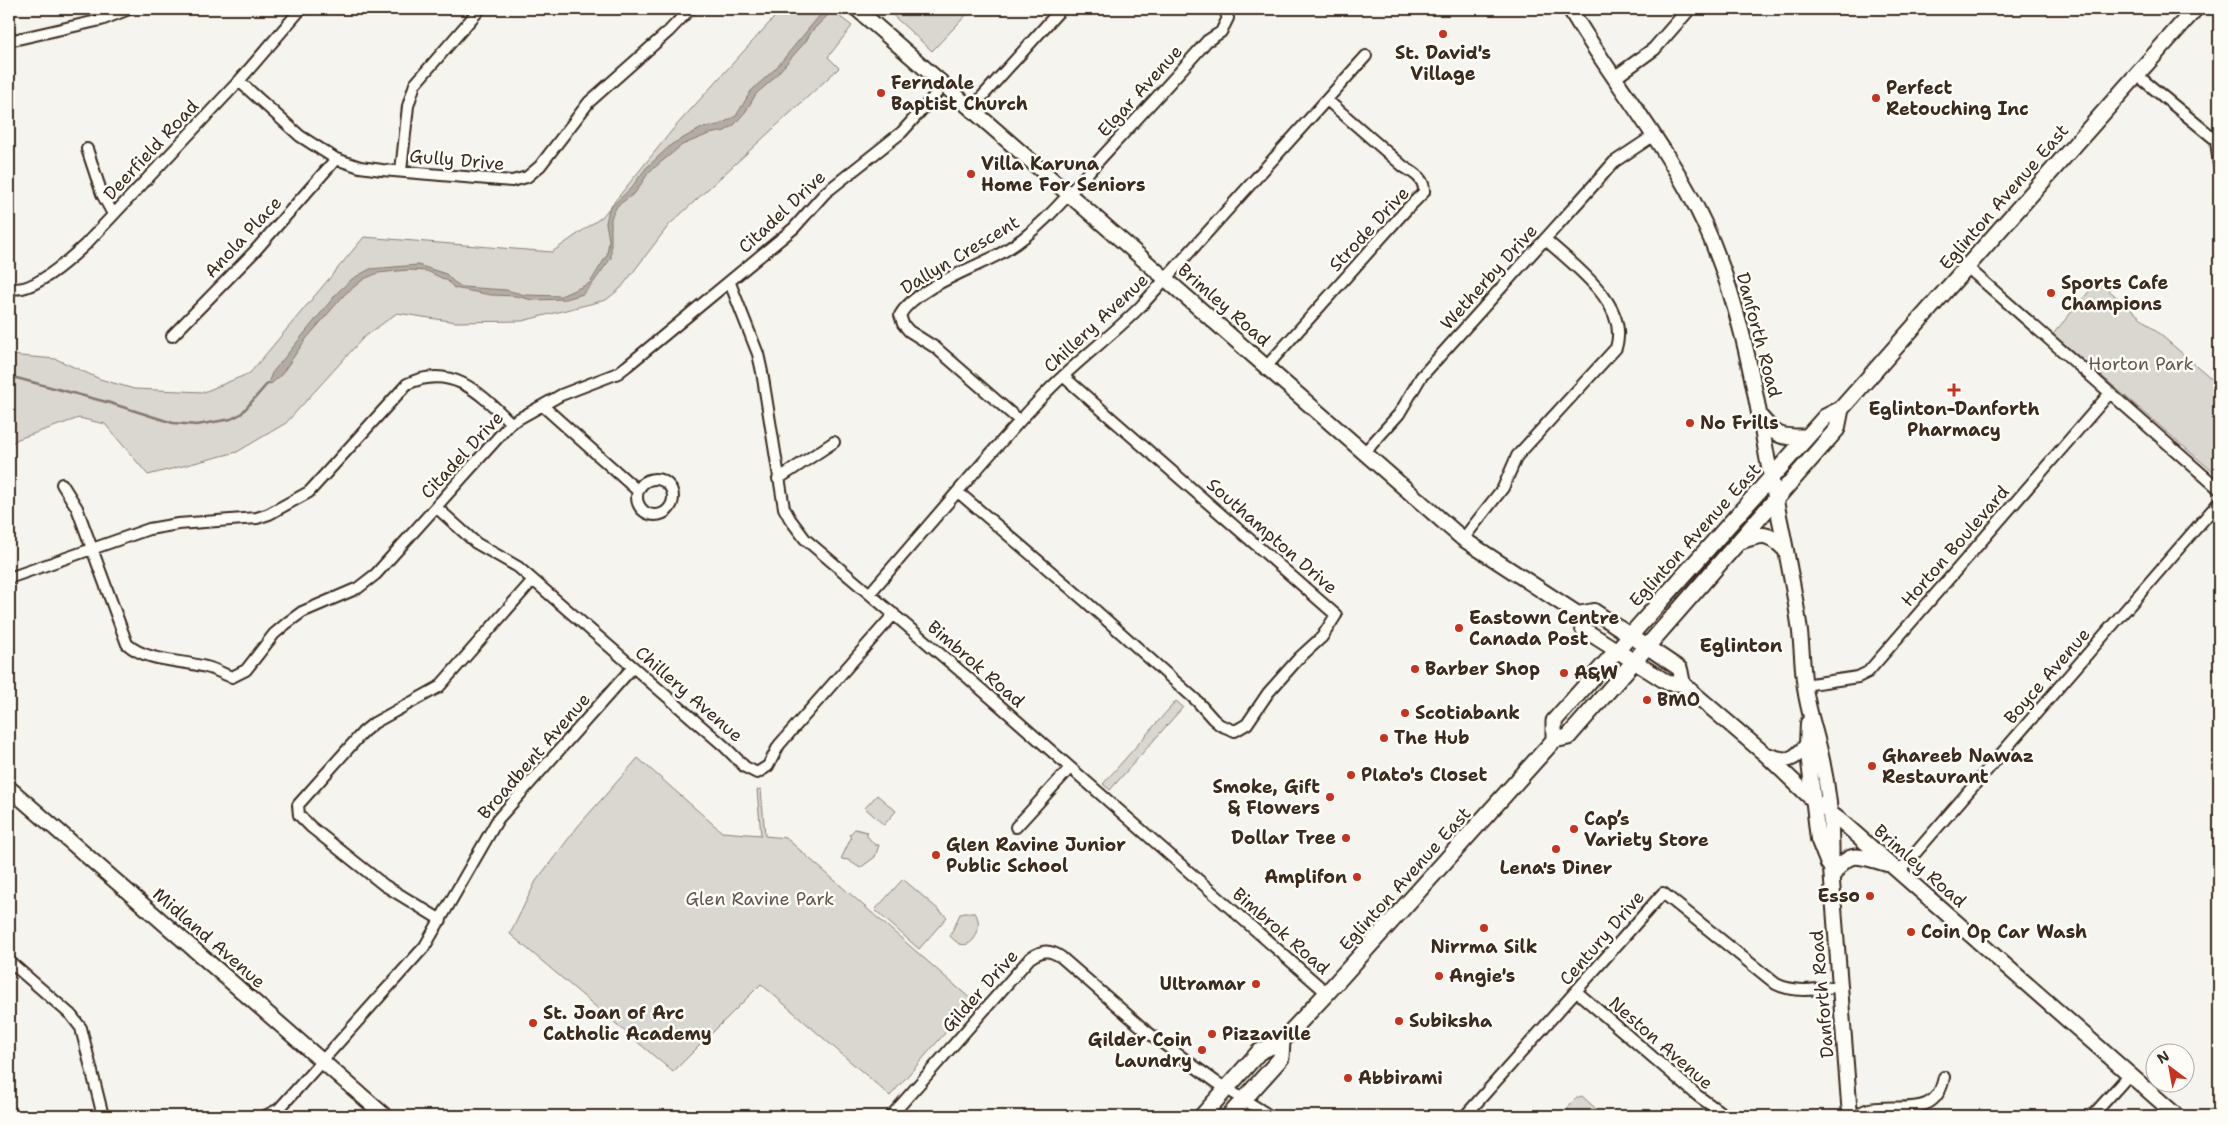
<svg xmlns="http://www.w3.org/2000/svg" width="2228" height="1125" font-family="'Shantell Sans',sans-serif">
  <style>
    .green { fill: #dad6d0; stroke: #8a8077 }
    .water { fill: #b4aca4; stroke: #84786e }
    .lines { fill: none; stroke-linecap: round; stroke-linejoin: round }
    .stream { stroke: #84786e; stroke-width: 2.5 }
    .minor-casing { stroke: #3b2a1e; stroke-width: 14 }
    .tertiary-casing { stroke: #3b2a1e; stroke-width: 16 }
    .secondary-casing { stroke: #3b2a1e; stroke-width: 18 }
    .primary-casing { stroke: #3b2a1e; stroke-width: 19 }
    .minor { stroke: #fdfcf7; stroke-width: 10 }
    .tertiary { stroke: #fdfcf7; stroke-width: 12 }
    .secondary { stroke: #fdfcf7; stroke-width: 14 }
    .primary { stroke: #fdfcf7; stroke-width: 15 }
    .poi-dot { fill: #c8321e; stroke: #fdfcf7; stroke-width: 2 }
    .labels { text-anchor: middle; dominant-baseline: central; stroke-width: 5; stroke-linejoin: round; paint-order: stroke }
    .poi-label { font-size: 18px; font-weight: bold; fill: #3b2a1e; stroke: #fdfcf7; text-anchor: start }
    .street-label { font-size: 18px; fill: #3b2a1e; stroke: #fdfcf7 }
    .park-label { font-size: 18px; fill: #63554a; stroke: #fdfcf7 }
    .neighbourhood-label { font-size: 19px; font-weight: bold; fill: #3b2a1e; stroke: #fdfcf7 }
  </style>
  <rect width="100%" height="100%" fill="#f5f4ee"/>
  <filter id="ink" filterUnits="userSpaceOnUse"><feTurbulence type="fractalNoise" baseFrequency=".02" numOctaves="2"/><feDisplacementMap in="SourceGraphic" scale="10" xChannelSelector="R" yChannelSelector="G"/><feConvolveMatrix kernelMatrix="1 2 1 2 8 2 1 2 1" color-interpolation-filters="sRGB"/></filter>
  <g filter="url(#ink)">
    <path class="green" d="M782,9H830L852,26L828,57L839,68L669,225L621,288L606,300L522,321L456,322L397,313L363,338L286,423L237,452L148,475L105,424L79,418L18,439L9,445V355L56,359L100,379L134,389L204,392L250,373L364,237L552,252L602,217L674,128Z
      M886,9H972L932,51Z
      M2098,281L2219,385V477L2053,334Z
      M1176,701L1183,707L1110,790L1103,784Z
      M638,758L722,832L761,835L757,790L761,789L765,836L786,838L973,1001L890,1096L761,984L673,1072L510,934L536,881L579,825Z
      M877,795L896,811L884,825L865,808Z
      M855,829L867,832V836L875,845H879L875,857L860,868L848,860L841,859L851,838L849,835Z
      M903,879L947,917L919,949L875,910Z
      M965,913H975C983,923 976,949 960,944C957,943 953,939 950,936L960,914Z
      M1582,1096L1595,1108L1598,1116H1567C1567,1106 1572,1099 1582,1096Z"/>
    <path class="water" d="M825,9H834L812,31L806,41L771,81L756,94L746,111L734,125L725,131L709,134L682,145L649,172L635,193L617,206L611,218V258L593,283L583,294L566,299L532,300L516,296L491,295L454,288L448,281L427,271L408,270L378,273L364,279L345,294L306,339L281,375L271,384L268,383L272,373L338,292L352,279L370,269L418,265L446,274L454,282L462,287L506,290L525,295L561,296L590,283L607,255L609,240L606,223L609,209L631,188L646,168L672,144L702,128L719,125L736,116L751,91L776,68Z"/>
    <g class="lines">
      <path class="stream" d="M9,376L110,403L173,423L197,425L231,419L241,414L268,383"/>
      <g class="minor-casing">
        <path id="minor" d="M9,41L101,20L129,9
          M2137,75L2216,140L2219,166
          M239,81L300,136L336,159L360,167L382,170L512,181L527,177L540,166L589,102L669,31L690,9
          M971,109L1061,9
          M87,149L102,194L113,214
          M401,171L408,106L415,84L480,9
          M1967,267L2219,489
          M730,283L758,354L762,372L784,508L790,519L805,539L966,676L1327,993
          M9,287C29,297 71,258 85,245L239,81L301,9
          M172,336L254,252L336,159
          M1266,367L1405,211L1424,192C1425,179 1414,173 1404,167L1327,100
          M543,406L638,491
          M1020,421L936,348L909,331L903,324L900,315C916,287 976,268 1003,252C1042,229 1072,190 1102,157C1137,119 1173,80 1207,41L1221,32L1228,18L1224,9
          M1364,453L1399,414L1421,377L1599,179L1614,162L1653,136
          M778,479L834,442
          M637 497a18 18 0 1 1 36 0a18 18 0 1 1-36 0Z
          M62,484L77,508L127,644C147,662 182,660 206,667C215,669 223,674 232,677L246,670L274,634L287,623L302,612L358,588L376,574L511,423L561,395L618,373L627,366L794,228L825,193L902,132L944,85
          M958,492L1084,600L1197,701L1213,719L1220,725L1235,731L1247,724L1268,693L1299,658L1322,637L1336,615L1063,376
          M436,507L476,543L518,567L724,746L745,767L757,773L768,766L779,745L894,614
          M1463,539L1503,488L1517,456L1616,348C1630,304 1573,265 1545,239
          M9,578L149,529L178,524L257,518L269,514L309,492L407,384C452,363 480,393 511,423
          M870,593C927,528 982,461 1041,398C1072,364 1110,338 1142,305L1366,56
          M1804,685L1858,677L1868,672L2110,393
          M1016,827L1070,768
          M1899,872L2219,502
          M441,920L384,885L311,827L299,815L298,805L363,732L374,723L439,687L533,580
          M9,961L71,1015L81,1028L103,1116
          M1577,992L1698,1096L1726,1116
          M265,1116L279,1109L425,946L498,819L633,667
          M891,1116L1030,958C1042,950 1049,949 1061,957L1146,1031L1216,1082L1270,1116
          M1465,1116L1663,893L1776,984C1795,994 1820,989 1840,986
          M1855,1116C1859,1114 1864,1110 1869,1109C1900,1103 1936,1120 1944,1077
          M2092,1116L2129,1075"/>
      </g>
      <g class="tertiary-casing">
        <path id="tertiary" d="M1614,78L1654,49L1689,9"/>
      </g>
      <g class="secondary-casing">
        <path id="secondary" d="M857,9L1463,539L1578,614L1583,629L1668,683L1683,684L1766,755L1813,800L1841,821L2177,1116
          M1570,9C1612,81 1669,147 1704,223C1738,297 1753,377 1767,457C1778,513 1791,568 1799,624C1802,645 1802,667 1805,688C1808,710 1815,730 1820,751C1829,789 1833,830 1831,869L1850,1116
          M1578,614L1594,611L1680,669L1683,684
          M1808,723L1807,745L1818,839L1828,864
          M1767,755C1789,763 1792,761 1807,745
          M9,788L385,1116
          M1832,877C1850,848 1857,856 1887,864"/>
      </g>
      <g class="primary-casing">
        <path id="primary" d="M1761,418C1778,438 1781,437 1807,437
          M1741,541C1764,533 1767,532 1785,549
          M1554,740V721L1825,417L1841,409L2195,9
          M1202,1116L1259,1052L1282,1041L1327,993L1554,740L1568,737L1837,429L1841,409
          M1229,1116L1281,1058L1282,1041"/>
      </g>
      <use href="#minor" class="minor"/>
      <use href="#tertiary" class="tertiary"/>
      <use href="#secondary" class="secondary"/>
      <use href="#primary" class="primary"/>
    </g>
  </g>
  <g class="poi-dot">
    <circle cx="1443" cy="34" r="5"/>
    <circle cx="881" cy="93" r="5"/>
    <circle cx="1876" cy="98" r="5"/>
    <circle cx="971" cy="174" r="5"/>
    <circle cx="2051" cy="293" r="5"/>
    <path d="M1951.5 382.5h5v5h5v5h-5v5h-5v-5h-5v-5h5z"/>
    <circle cx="1690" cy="423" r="5"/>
    <circle cx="1459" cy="628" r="5"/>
    <circle cx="1415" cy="669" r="5"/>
    <circle cx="1564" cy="673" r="5"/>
    <circle cx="1647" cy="700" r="5"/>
    <circle cx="1405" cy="713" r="5"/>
    <circle cx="1384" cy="738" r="5"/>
    <circle cx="1872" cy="766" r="5"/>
    <circle cx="1351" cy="775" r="5"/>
    <circle cx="1330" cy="797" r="5"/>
    <circle cx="1574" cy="829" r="5"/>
    <circle cx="1346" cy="838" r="5"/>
    <circle cx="1556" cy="849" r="5"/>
    <circle cx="936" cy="855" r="5"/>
    <circle cx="1357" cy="877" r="5"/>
    <circle cx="1870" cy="896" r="5"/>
    <circle cx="1484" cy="928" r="5"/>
    <circle cx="1911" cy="932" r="5"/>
    <circle cx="1439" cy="976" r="5"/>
    <circle cx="1256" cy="984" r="5"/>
    <circle cx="1399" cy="1021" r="5"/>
    <circle cx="533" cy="1023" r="5"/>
    <circle cx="1212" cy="1034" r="5"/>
    <circle cx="1202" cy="1050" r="5"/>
    <circle cx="1348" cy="1078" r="5"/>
  </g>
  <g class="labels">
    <g class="poi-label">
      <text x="1443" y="53" text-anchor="middle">St. David's<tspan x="1443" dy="21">Village</tspan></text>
      <text x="891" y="83">Ferndale<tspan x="891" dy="21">Baptist Church</tspan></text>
      <text x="1886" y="88">Perfect<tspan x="1886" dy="21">Retouching Inc</tspan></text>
      <text x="981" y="164">Villa Karuna<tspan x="981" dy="21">Home For Seniors</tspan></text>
      <text x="2061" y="283">Sports Cafe<tspan x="2061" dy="21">Champions</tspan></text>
      <text x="1954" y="409" text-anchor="middle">Eglinton-Danforth<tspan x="1954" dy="21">Pharmacy</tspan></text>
      <text x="1700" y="423">No Frills</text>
      <text x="1469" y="618">Eastown Centre<tspan x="1469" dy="21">Canada Post</tspan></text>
      <text x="1425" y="669">Barber Shop</text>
      <text x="1574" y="673">A&amp;W</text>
      <text x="1657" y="700">BMO</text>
      <text x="1415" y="713">Scotiabank</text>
      <text x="1394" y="738">The Hub</text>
      <text x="1882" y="756">Ghareeb Nawaz<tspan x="1882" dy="21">Restaurant</tspan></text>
      <text x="1361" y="775">Plato's Closet</text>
      <text x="1320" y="787" text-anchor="end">Smoke, Gift<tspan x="1320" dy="21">&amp; Flowers</tspan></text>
      <text x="1584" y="819">Cap’s<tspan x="1584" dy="21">Variety Store</tspan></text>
      <text x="1336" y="838" text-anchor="end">Dollar Tree</text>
      <text x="946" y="845">Glen Ravine Junior<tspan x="946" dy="21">Public School</tspan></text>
      <text x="1556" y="868" text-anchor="middle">Lena's Diner</text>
      <text x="1347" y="877" text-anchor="end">Amplifon</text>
      <text x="1860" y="896" text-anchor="end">Esso</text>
      <text x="1921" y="932">Coin Op Car Wash</text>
      <text x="1484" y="947" text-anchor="middle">Nirrma Silk</text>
      <text x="1449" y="976">Angie's</text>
      <text x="1246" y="984" text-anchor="end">Ultramar</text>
      <text x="543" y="1013">St. Joan of Arc<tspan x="543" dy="21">Catholic Academy</tspan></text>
      <text x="1409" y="1021">Subiksha</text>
      <text x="1222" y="1034">Pizzaville</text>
      <text x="1192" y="1040" text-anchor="end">Gilder Coin<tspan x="1192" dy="21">Laundry</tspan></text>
      <text x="1358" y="1078">Abbirami</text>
    </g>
    <g class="street-label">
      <text transform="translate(1140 91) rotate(-48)">Elgar Avenue</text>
      <text transform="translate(151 150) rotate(-47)">Deerfield Road</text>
      <text transform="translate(457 160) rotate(5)">Gully Drive</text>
      <text transform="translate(2004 197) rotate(-49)">Eglinton Avenue East</text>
      <text transform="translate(782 212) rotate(-43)">Citadel Drive</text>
      <text transform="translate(1369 229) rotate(-47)">Strode Drive</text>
      <text transform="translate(243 237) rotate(-47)">Anola Place</text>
      <text transform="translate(960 255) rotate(-31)">Dallyn Crescent</text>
      <text transform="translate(1489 277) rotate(-48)">Wetherby Drive</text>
      <text transform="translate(1224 305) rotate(41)">Brimley Road</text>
      <text transform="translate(1096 323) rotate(-43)">Chillery Avenue</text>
      <text transform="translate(1759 335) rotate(75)">Danforth Road</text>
      <text transform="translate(462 455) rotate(-47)">Citadel Drive</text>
      <text transform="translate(1695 535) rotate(-48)">Eglinton Avenue East</text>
      <text transform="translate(1272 536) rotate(41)">Southampton Drive</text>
      <text transform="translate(1955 546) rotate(-49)">Horton Boulevard</text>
      <text transform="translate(976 664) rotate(41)">Bimbrok Road</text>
      <text transform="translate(2047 676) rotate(-49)">Boyce Avenue</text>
      <text transform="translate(689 694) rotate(41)">Chillery Avenue</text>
      <text transform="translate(534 756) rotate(-49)">Broadbent Avenue</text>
      <text transform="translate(1920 866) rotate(41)">Brimley Road</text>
      <text transform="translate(1405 879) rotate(-48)">Eglinton Avenue East</text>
      <text transform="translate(1281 931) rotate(41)">Bimbrok Road</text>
      <text transform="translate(209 938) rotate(41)">Midland Avenue</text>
      <text transform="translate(1602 938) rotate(-49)">Century Drive</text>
      <text transform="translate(980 991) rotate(-48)">Gilder Drive</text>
      <text transform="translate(1822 994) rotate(-95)">Danforth Road</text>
      <text transform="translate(1661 1043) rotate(41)">Neston Avenue</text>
    </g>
    <g class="park-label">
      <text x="2141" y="364">Horton Park</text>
      <text x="760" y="899">Glen Ravine Park</text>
    </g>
    <g class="neighbourhood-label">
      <text x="1741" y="645">Eglinton</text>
    </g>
  </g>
  <rect width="2228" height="1125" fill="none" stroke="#fdfcf7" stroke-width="30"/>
  <rect x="15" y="15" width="2198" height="1095" fill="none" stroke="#3b2a1e" stroke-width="2" filter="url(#ink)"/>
  <g transform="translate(2170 1068) rotate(328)"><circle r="24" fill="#fdfcf7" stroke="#afa8a0"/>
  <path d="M0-4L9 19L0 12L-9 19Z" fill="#c8321e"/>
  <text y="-8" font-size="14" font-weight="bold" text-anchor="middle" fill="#3b2a1e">N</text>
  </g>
</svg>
